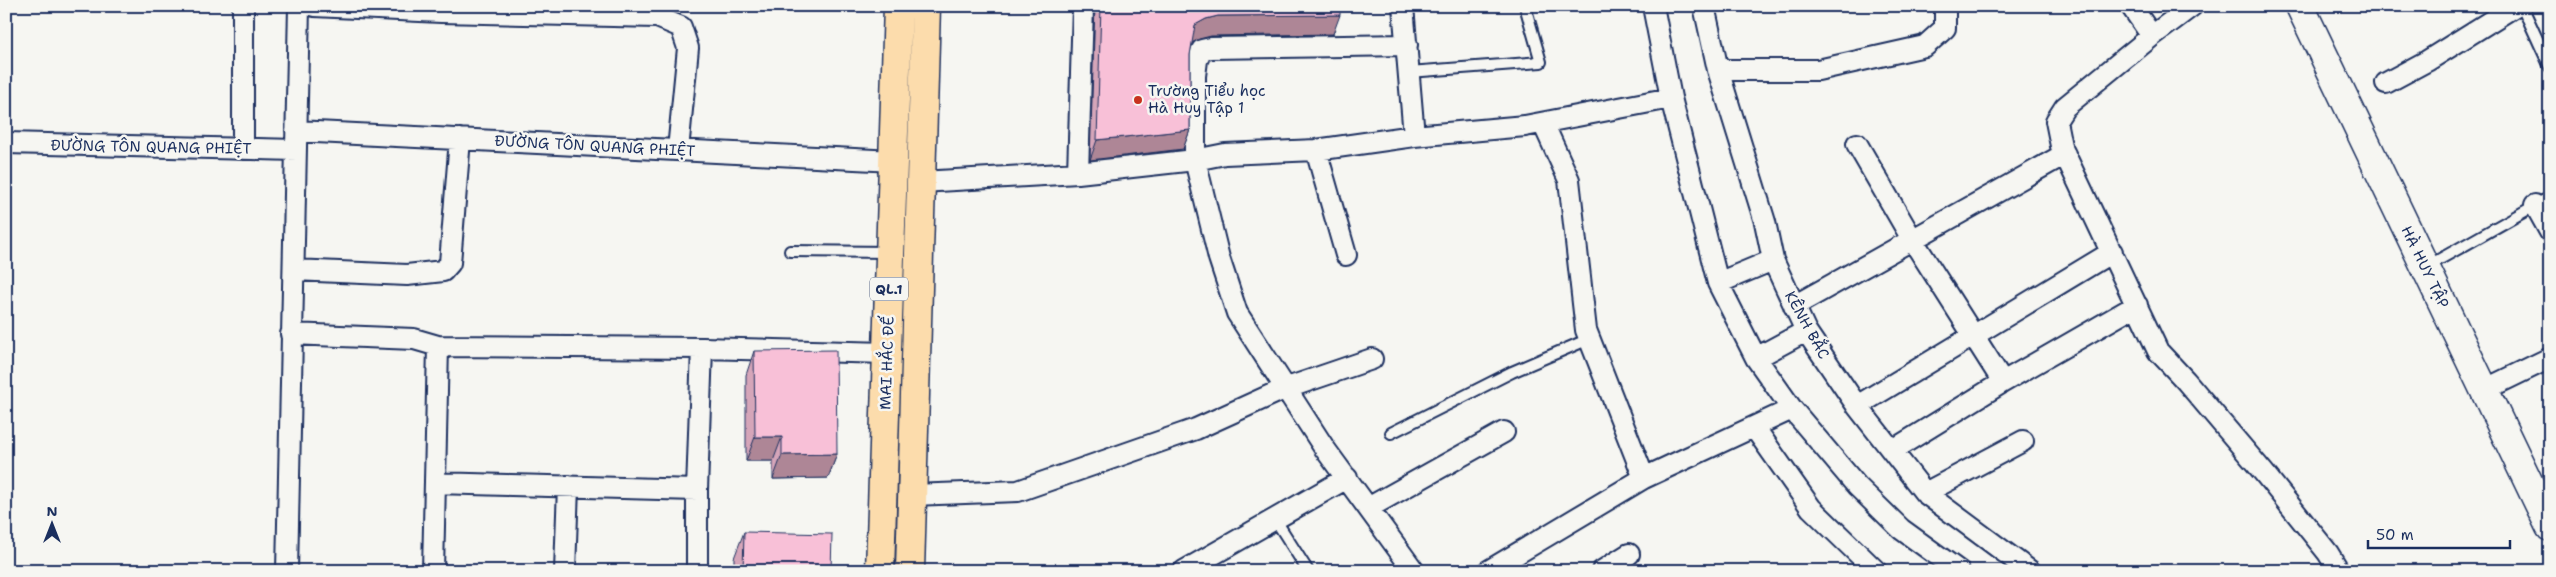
<svg xmlns="http://www.w3.org/2000/svg" width="2556" height="577" font-family="'Shantell Sans',sans-serif">
  <style>
    .lines { fill: none; stroke-linecap: round; stroke-linejoin: round }
    .lane-casing { stroke: #1b2f5e; stroke-width: 14 }
    .street-casing { stroke: #1b2f5e; stroke-width: 24 }
    .secondary-casing { stroke: #1b2f5e; stroke-width: 31 }
    .primary-casing { stroke: #1b2f5e; stroke-width: 31 }
    .lane { stroke: #f6f6f2; stroke-width: 10 }
    .street { stroke: #f6f6f2; stroke-width: 20 }
    .secondary { stroke: #f6f6f2; stroke-width: 28 }
    .primary { stroke: #fcdcac; stroke-width: 28 }
    .wall { fill: #d5a5b9; stroke: #1b2f5e }
    .shaded-wall { fill: #ae8696; stroke: #1b2f5e }
    .building { fill: #f8c0d7; stroke: #1b2f5e }
    .poi-dot { fill: #c8321e; stroke: #f6f6f2; stroke-width: 2 }
    .labels { text-anchor: middle; dominant-baseline: central; stroke-width: 5; stroke-linejoin: round; paint-order: stroke }
    .shield { fill: #f6f6f2; stroke: #5d6b8a; stroke-width: 1 }
    .shield-label { font-size: 14px; font-weight: bold; fill: #1b2f5e }
    .poi-label { font-size: 15px; fill: #1b2f5e; stroke: #f6f6f2; text-anchor: start }
    .street-label { font-size: 15px; fill: #1b2f5e; stroke: #f6f6f2 }
  </style>
  <rect width="100%" height="100%" fill="#f6f6f2"/>
  <filter id="ink" filterUnits="userSpaceOnUse"><feTurbulence type="fractalNoise" baseFrequency=".02" numOctaves="2"/><feDisplacementMap in="SourceGraphic" scale="10" xChannelSelector="R" yChannelSelector="G"/><feConvolveMatrix kernelMatrix="1 2 1 2 8 2 1 2 1" color-interpolation-filters="sRGB"/></filter>
  <g filter="url(#ink)">
    <g class="lines">
      <g class="lane-casing">
        <path id="lane" d="M2522,6L2550,67
          M1409,72L1541,62L1525,6
          M790,251L890,252
          M2426,267L2550,197
          M1391,433L1512,372L1589,339
          M1275,519L1308,571"/>
      </g>
      <g class="street-casing">
        <path id="street" d="M314,6L441,12L657,17L681,27L688,48L678,150
          M1403,6L1414,136
          M1653,6L1671,98L1718,283L1756,358L1792,409L1857,486L1901,529L1959,571
          M1704,6L1718,70L1765,222L1773,260L1806,331L1857,406L1925,493L2030,571
          M2131,6L2152,36
          M2192,6L2152,36L2065,107L2056,121L2061,146L2158,351L2186,381L2264,473L2328,553L2339,571
          M1407,45L1211,48L1202,50L1197,60L1195,76V160L1219,258L1237,313L1325,449L1414,571
          M1718,70H1818L1925,46L1945,28V6
          M2386,83L2427,61L2515,6
          M1543,123L1569,180L1586,330L1644,478
          M296,131L894,161
          M6,143L296,150
          M1857,144L1912,239L2003,382
          M243,149V6
          M1316,150L1346,255
          M1078,173L1083,6
          M921,182L1078,173L1195,160L1225,154L1316,150L1414,136L1525,126L1671,98
          M2535,205L2550,232
          M294,270L407,275L443,271L450,263L460,139
          M1718,283L1773,260
          M1794,306L2065,154
          M291,334L414,339L438,346L702,348L697,490V571
          M702,348L887,353
          M1756,358L1806,331
          M2484,390L2550,358
          M1857,406L2112,252
          M1754,427L1811,508L1876,571
          M1893,450L2003,382L2137,305
          M435,483L697,490
          M1925,493L2023,441
          M912,495L1018,491L1196,429L1284,389L1372,359
          M1368,508L1504,432
          M287,571L299,6
          M433,571L438,346
          M565,571L568,486
          M1184,571L1347,478
          M1488,571L1644,478L1792,409
          M1602,571L1629,554"/>
      </g>
      <g class="secondary-casing">
        <path id="secondary" d="M2300,6L2550,527"/>
      </g>
      <g class="primary-casing">
        <path id="primary" d="M880,571L898,6
          M910,571L926,6"/>
      </g>
      <use href="#lane" class="lane"/>
      <use href="#street" class="street"/>
      <use href="#secondary" class="secondary"/>
      <use href="#primary" class="primary"/>
    </g>
    <path class="wall" d="M1095,6H1340L1333,34L1211,36L1199,39L1192,42L1190,55V130L1183,149L1090,160Z
      M754,351L837,454L828,478L773,479V461H746V375Z
      M744,532L831,571H734V558Z"/>
    <path class="shaded-wall" d="M1340,15L1333,34L1211,36L1199,39L1188,45L1195,25L1206,19L1218,16Z
      M1190,130L1183,149L1090,160L1097,140Z
      M755,437H782L773,461H746Z
      M837,454L828,478L773,479L782,455Z"/>
    <path class="building" d="M1101,6H1340V15L1218,16L1206,19L1195,25L1190,55V130L1097,140Z
      M836,350L837,454L782,455V437H755L754,351Z
      M744,532L832,534L831,571H743Z"/>
  </g>
  <circle class="poi-dot" cx="1138" cy="100" r="5"/>
  <g class="labels">
    <rect class="shield" x="870" y="277.5" width="38" height="23" rx="4"/>
    <g class="shield-label">
      <text x="889" y="289">QL.1</text>
    </g>
    <g class="poi-label">
      <text x="1148" y="91">Trường Tiểu học<tspan x="1148" dy="17">Hà Huy Tập 1</tspan></text>
    </g>
    <g class="street-label">
      <text transform="translate(595 146) rotate(3)">ĐƯỜNG TÔN QUANG PHIỆT</text>
      <text transform="translate(151 147) rotate(1)">ĐƯỜNG TÔN QUANG PHIỆT</text>
      <text transform="translate(2425 267) rotate(64)">HÀ HUY TẬP</text>
      <text transform="translate(1807 325) rotate(61)">KÊNH BẮC</text>
      <text transform="translate(887 363) rotate(-88)">MAI HẮC ĐẾ</text>
    </g>
  </g>
  <rect width="2556" height="577" fill="none" stroke="#f6f6f2" stroke-width="25"/>
  <rect x="12" y="12" width="2531" height="552" fill="none" stroke="#1b2f5e" stroke-width="2" filter="url(#ink)"/>
  <g transform="translate(52 524)" stroke="#f6f6f2" stroke-width="4" paint-order="stroke">
  <path d="M0-4L9 19L0 12L-9 19Z" fill="#1b2f5e"/>
  <text y="-8" font-size="14" font-weight="bold" text-anchor="middle" fill="#1b2f5e">N</text>
  </g>
  <path d="M2368 540v8h142v-8" fill="none" stroke="#1b2f5e" stroke-width="2.5"/>
  <text x="2376" y="540" font-size="15" fill="#1b2f5e" stroke="#f6f6f2" stroke-width="4" paint-order="stroke">50 m</text>
</svg>
